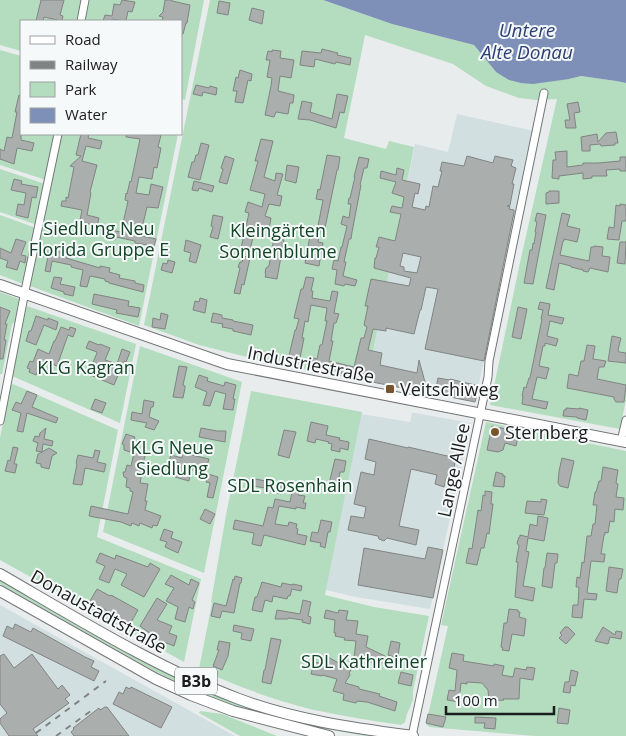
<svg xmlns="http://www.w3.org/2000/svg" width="626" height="736" font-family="'Open Sans',sans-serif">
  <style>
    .built { fill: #d2dfe1 }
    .green { fill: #b3ddbe }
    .water { fill: #7f90b8 }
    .building { fill: #aaaead; stroke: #818483; fill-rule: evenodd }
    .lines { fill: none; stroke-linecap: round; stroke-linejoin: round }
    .street-casing { stroke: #737677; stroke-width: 9 }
    .secondary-casing { stroke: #737677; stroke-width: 12 }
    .primary-casing { stroke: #737677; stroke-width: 12 }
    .street { stroke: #fff; stroke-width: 7 }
    .secondary { stroke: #fff; stroke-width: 10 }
    .primary { stroke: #fff; stroke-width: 10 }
    .rail { stroke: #808383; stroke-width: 2; stroke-dasharray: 6 6; stroke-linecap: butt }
    .poi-dot { fill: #78542e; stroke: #f5f9fa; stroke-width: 2 }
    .labels { text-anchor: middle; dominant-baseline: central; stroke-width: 4; stroke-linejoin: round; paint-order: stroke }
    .shield { fill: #f5f9fa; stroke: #5c5e5f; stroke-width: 1 }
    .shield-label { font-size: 16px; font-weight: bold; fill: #1b1c1c }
    .park-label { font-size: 18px; fill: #134425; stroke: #f5f9fa }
    .street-label { font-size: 18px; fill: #1b1c1c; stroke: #f5f9fa }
    .poi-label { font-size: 18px; fill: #1b1c1c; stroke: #f5f9fa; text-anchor: start }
    .water-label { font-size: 19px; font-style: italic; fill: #2d3f75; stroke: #f5f9fa }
  </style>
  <rect width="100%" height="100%" fill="#e8eced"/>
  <path class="built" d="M457,114L534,131L475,402L367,381L415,144L448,152Z
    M412,413H415L471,423L430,609L356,597L326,590L361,414L410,422Z
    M0,605L176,703L235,736H0Z"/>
  <path class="green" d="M0,0H83L79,21H21V51L0,45Z
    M89,0H204L185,100L181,99V21H85Z
    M210,0H323L392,24L474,45L496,72L569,79L581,76L616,81L626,83V400L620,429L490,405L521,258L557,99L537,100L519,98L486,86L453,64L365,35L344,138L386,149L389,141L414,147L367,381L271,363L199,345L144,325Z
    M0,50L21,56V134H55L46,180L0,165Z
    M62,134H178L139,326L30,286Z
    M0,169L45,184L37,225L0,212Z
    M0,215L36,228L23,284L0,275Z
    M0,292L19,299L15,322L12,324L2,374H0Z
    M27,306L136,344L120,423L12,376L25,311Z
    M140,346L242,382L204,573L103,532Z
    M13,384L118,430L97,537L201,579L184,662L0,560V438L10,386Z
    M251,391L362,412L325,595L374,607L429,616L413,691V700L407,714L405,722L401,725C372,721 343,716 314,710C274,700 236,686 199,669L212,603L211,602L226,515Z
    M486,422L626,451V736H535L429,727L426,724L448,626L441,625Z
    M0,580L156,667L177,678L209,692L338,730L379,736H366L309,726L247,711L212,698L160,674L0,584Z
    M200,711L222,714L277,736H240L199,713Z"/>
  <path class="water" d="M323,0H626V83L616,81L581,76L569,79L533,84L521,83L509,80L496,72L474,45L392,24Z"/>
  <path class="building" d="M41,0H64L60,15L63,16L62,21L44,17L43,21H36Z
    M122,0L135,2L132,12L128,11L126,21L112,19L111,21H103L105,15L112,16L114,4L120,5Z
    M165,0H172V1L190,5L187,23H186L183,34H181V21H162L163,17L159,16L163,12Z
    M219,1L230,3L228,15L217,13Z
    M252,8L264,11L262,24L249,20Z
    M322,49L338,53L337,55L351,58L350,65L336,62L335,64L315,59L314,67L300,65L302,51L321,53Z
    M272,50L281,51L280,58L294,60L291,78L280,76L278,91L294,95L293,103H290L288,114L276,112L274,117L265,115L271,86L272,78L267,77L270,60H266L268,51L272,52Z
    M240,70L252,74L251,81L248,80L243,103L235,102L237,91H233L236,77L238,78Z
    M196,85L209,88L210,86L217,88L216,95L203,92L202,96L193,94Z
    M337,94L348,96L344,113L340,112L336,128L310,120L298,119L302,101L312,103L310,112L332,119Z
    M19,95L21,96V140L34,143L32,151L17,148L14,164L0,159V149L4,151L7,137L12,138L17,112H15Z
    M578,102L580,112L574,113L576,128H566L565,120H570L567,104Z
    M616,132L618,143H615V145L601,146L600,144L590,145V151H582L581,137L597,134L598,142L606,133Z
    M81,134H89L88,138L102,141L100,149L86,146L82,161L97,165L90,192L91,193L87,215L99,218L97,226L85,223L84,226L79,225L82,210L61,206L62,201H66V197L68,198L74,167L70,166L81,156L76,155Z
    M126,134L161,135L158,147L161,148L157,168L154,167L152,179L139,177L136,193L149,195L151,184L163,187L158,208L147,207L143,224H145L142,236L156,239L154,246L135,243V241L116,237L115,240L108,238L110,230L121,232L128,201L125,200L126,193L127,194L130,181L131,182L140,139L126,137Z
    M261,139L273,141L264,177L275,181L276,173L283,174L277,195L282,196L280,206L269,204L265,216L271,218L269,229L261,227L260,231L255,229L250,250L241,248L249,213L245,212L248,202L262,207L265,194L250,190L258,161H255Z
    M201,143L209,145L200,180L188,177L192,162H194L196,155H198Z
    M567,151V167L583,165V163H598L620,161V157H626V171H620V169L606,170L607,176H592V178L583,179V173L559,176V179L552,178L553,160H556L555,152Z
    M327,155L340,157L338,170H337L325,228L318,226L323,200L316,199L318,189L320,190Z
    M225,156L234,159L227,184L219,182L223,169L221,168Z
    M467,156L493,163L495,156L513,160L511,166L516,168L512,184H514L510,205L507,206H510L509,209L514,210V212L484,361L425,349L438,289L426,287L421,310H420L414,334L386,328V331L373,329L368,350L382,353L380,365L417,373L419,360L428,393L367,381L368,378L336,372V370L311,365L313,358L317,359L320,345H322L327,321H325L327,308L311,305L308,322L305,321L302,338H304L299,363L298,362L297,367L287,364L295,330H296L299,319L294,318L301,289H303L306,277L314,278L311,291H313L312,298L330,301L332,291L338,292L334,313L339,314L336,323H334L331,341H333L329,361L354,367L361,338H364L367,327L364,325L368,306H365L371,279L409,286L411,278L374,268L375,258H376L379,247H376L379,237L395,241L401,214L390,212L392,206L402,208L404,197L392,193L396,182L380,178L381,171L396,175L397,168L404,170L402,180L420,184L418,194L415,193L412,207L425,210L426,206L429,207L433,186L438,187L442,171H440L442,162L464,166ZM403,253L421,257L417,273L404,271V267L400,266Z
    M359,157L369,159L367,168H364L360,185H361L352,232L351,239H349L344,262H346L343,276L357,280L355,286L345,284L344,286L335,284L337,270L332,269L334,260L338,261L341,247H342L347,226L341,224L343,216L349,218L351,204H348L349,198H350L355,177H354Z
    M287,165L299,167L296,183L285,180Z
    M14,179L22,181L21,184L38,187L36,198L32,197L28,218L16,215L18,204L24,205L26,193L11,190Z
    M194,181L214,186L212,192L199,188L198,191L192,190Z
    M549,191H559V203L546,204V193L549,192Z
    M620,204L626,205V221H622L619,240L607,239L609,227L614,228L616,205L620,206Z
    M537,213L546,215L533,284L524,283L530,250H532L533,243L534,244L536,232H535L537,222L535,221Z
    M562,213L570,215L567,226L580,229L577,242L564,239V241H563L560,255L589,261L591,247H594V246L603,247L602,256L610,257L608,272L590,268L588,272L583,271V270L571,267V266L559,263L554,290L546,288Z
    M213,215L223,217L218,239L210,237L213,227L211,226Z
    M306,228L320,231L318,242L323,243L319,266L305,263L310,236L304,235Z
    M274,238L284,240L277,279L265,277L266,274L265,273L266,268L269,266Z
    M16,239L26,242L21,255L26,256L25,263L20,261L17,270L6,267L8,261L0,258V248L11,253Z
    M186,240L201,245L196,263L189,261L191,253L184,251Z
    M620,242H626L625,264L617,263Z
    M44,247L54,249V251L67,253L66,258L100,268V266L110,268L109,272L120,275L119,278L135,281V283L144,285L143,292L109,283V282L105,281V279L90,276L87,287L80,286L83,270L71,267V265L52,261L50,272L45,271L48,257L42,256Z
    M244,256L250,258L244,285L242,284L240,294L234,293L240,268L238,267L240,262H242Z
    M168,260L175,262L172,273L161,270L163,263L167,264Z
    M54,277L62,278L60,284L75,287L73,296L64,294V292L51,288Z
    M94,294L129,301L128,306L140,308L138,317L116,313L117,310L92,304Z
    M200,298L207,300L205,313L193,310L195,301L199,302Z
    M540,302L550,304L548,315L564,318L562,324L550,321L547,336L558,339L556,346L545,343V346H543L539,366L549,368L546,379L537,377L532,399L548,402L546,409L522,404L523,396H522L524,387L526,388L529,378H530L542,319H541L543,310L538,309Z
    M0,307L10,311L5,324H7L4,340H6L3,359H0Z
    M518,307L527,309L521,339L512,337Z
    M161,313L168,315L165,329L152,327L153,318L160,320Z
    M213,313L222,315V318L233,320V321L253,325L251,335L233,331V329L222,327L223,324L211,322Z
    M36,316L48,320V318L58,322L56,330L44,325L36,345L26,341L29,331H31Z
    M61,327L69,330L70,327L76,329L73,337L68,335L57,366L44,361L43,362H42L36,375L29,372L30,369L27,368L30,361L33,362L38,349L49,354L54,341H55Z
    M612,336L621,338L618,350L619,352L626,353V363L608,361Z
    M89,341L99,345L100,344L110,348L105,360L117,364L122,349L130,352L126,362L124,361L114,385L88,374L97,353V352L86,348Z
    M587,345L595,346L593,359L606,361L604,367H599L597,379L626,385L624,402H616L614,399V397L567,388L569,374L578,376L581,361H584Z
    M179,366L187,367L183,385L185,386V388L183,398L173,397Z
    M199,375L208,378L207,381L224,386L225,382L236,385L233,399H235L233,410L223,409L226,394L215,391L210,406L203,405L207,392L195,387Z
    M438,378L450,380V379L479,386L475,402L435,394Z
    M27,391L37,395L32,407L58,418L56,423L27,413L23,432L17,431L21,413L12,410L16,402L21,404Z
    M95,399L106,403L102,413L91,409Z
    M144,400L154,402L153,407H151L149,417L159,421L154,430L145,427L147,423L131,420L132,412L142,414Z
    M566,408L579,409V408L588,410L586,420L577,418V417L563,416L564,410H566Z
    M311,422L328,426L326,435L340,438L339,440L349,442L348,450L340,448V452L331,450L332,444L328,443L329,442L316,439L315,443L307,441Z
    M492,426L519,432L516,446L505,443L503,450L498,452L487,450Z
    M46,428L44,439L53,441L52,446L43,444L42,452L49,448L57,453L52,456L49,469L41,467V464L36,463L38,454L42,452L36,451L38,443L33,441L35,436L39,437L40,433Z
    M201,428L217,431H226L225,442L199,437Z
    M284,430L296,432L289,458L278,455Z
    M126,434L135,437L130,452L124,450V445L122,444Z
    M369,439L408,448V447L456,458L452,477L447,476L444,487L435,484L437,475L411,469L399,526L419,530L416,545L387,538L384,541L379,539L378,536L348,530L351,516L364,518L366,507L354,504L361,472L374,475L376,462L365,459Z
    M13,447L18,448L14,464H17L15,473L5,471L8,460L10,461Z
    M135,449L146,452L142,468H143L140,483L148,484L145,501H147L145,510L161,516L157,526L153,525L152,528L140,523L139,526L132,523L131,526L121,522L89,516L91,506L128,514L133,492L130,491V488L126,487L127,478L124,477L123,472H125L127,465L131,466Z
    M95,450L100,451L97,462L106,464L104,472L85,468L82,485L73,484L77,464L76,463L78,455L93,458Z
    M183,453L209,459L206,469L194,466L192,471H191L189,481L175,477L179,463L169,461L171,455L182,458Z
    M562,458L574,461L568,488L560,486L558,483L559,471Z
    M335,459L346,461L344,472H340L337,490L328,488Z
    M603,467L618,470L616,483L618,484L616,497L624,498L623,510L615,509L614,522L610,521L608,533L605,532V535H604L601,554H605L604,562L591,561L587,593L597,594L596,600L584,599L582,618L572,617L573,605H578L579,587H576L577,577L580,578L582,562L584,563L587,536H591L593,524H595L597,505H593L595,492H596L599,481H601Z
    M496,472L503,474V476H505L504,487L493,486Z
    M208,474L218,477L213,498L207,497L210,483L206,482Z
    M255,479L283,484L281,494L270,491L271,489L253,486Z
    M293,487L300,488L298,495L305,496L303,503H306L305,509L296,507V509L279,506L275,524L288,526L289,522L297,524L296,528L298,529L297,534L307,536L305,545L264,535L261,546L252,544L254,533L233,529L235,520L263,526L268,507L273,508L275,499L290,502Z
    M485,491L492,492L491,504H493L489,534L487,533L484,548H481L477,565L466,563L469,548L472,549L478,510L481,511L483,495L485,496Z
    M541,499L547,500L544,515L525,513L527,501L541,502Z
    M205,509L215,514L210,524L200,519Z
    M538,516L548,518L544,541L528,538L526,551L529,552L523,586L535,588L533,601L515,597L518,562H516L519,546L517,543L519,537H520V535L528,537L530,524L537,526Z
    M321,520L332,522L330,532H328L325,548L320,546L321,543L310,541L312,532L318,533Z
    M164,529L173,532L171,538L182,542L178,553L165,547L167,542L160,540Z
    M428,547L443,550L433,598L358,585L364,548L425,559Z
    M100,553L115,559L116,555L148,567L150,563L160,569L144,597L121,585L127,574L115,569L109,583L99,579L105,566L96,562Z
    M547,553L558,554L557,563H555L552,588L542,586L544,568H545Z
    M609,567L623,569L621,579H619L617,593L606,591Z
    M171,575L189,585L191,579L199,583L192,600L195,602L193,609L189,607L185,622L175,619L178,607L166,601L174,588L165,584Z
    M235,576L242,578L241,583H240L234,613L222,611L220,618L211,616L214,603L226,606L233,579L234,580Z
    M262,582L281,587L282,583L292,585L293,584L302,586L301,591L292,589L290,596H288L287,599L273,596L272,602L265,600L262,612L252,610L255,597H257Z
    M97,589L110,596L111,595L138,610L130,624L90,601Z
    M157,598L167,604L157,620L172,626L169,633L177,636L174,646L159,640L140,626Z
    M303,600L311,602L308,616L311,617L310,624L302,622L303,620L288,618V619H275L277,610L300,614Z
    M509,609L518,610V612H520L519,617L526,619L524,636L512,634L509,651L502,650L503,648L501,647L504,623H507Z
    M326,610L338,613L339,610L348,611L346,620L358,621L356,634L368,636L366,647L385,656L380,667L361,657L360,659L354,658L356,641L344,640L345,638L335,636L336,633H334L335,620L324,618Z
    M15,624L31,632L33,628L85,657L94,661L91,667L99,671L94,681L3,636L7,626L13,629Z
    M234,625L254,629L251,641L241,639L242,633L233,631Z
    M565,627H568L575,634L566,644L559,638L562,635L560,633Z
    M603,627L615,635L616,631L622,632L621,639L610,637L608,644L595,641Z
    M271,638L281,640L271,684L262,682L264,670H265Z
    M219,641L230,643L228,656L222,670L213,666L219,650H217Z
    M391,641L400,643L398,655L395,654L394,657L388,655Z
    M452,653L464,655L463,661L494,666V664L504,666L502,675L513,677L515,668L526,670L527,667L535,668L533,680L520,678L519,699H503L504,700L489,701L488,690L482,683L467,682V684L461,683L459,702L447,700L449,690L455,691L457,670L449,668Z
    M4,654L14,668L32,654L58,689L62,685L70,695L65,699L69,703L33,729L38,736H9L0,723V719L7,713L0,704V656Z
    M328,657L351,670L349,673L350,675L345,683L359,687V689L380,694L379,696L397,702L395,711L367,702L357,701L356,703L343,700L344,694L333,691L337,679L322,675V676L311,674L314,662L324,664Z
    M571,670L578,672L575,686L571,685L570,693L563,692L565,682H569Z
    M401,672L413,675L411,686L398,683Z
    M126,687L130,689L131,687L172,707L161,728L113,704L119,692L123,694Z
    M105,707H107L129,736H74L71,732L74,729L73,728L99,708L100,710Z
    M559,708L570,710L568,724L557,723Z
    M428,714L446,717L443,727L426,723Z
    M475,717L496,718L495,729L484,728L485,723H475Z"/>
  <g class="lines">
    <g class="street-casing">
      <path id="street" d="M81,21L85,0
        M0,421L26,286L58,134
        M621,441L626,420
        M412,736L488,377L489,361L544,93"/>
    </g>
    <g class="secondary-casing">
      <path id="secondary" d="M0,285L227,364L626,442"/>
    </g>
    <g class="primary-casing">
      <path id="primary" d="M0,574C78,619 155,667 239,699C295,720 355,728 413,736
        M0,591L156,679L191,695L233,711L329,736"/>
    </g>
    <use href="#street" class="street"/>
    <use href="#secondary" class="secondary"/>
    <use href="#primary" class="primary"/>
    <path class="rail" d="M36,733L106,681
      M56,736L95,708"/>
  </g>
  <g class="poi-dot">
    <rect x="385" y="384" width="10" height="10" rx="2.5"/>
    <circle cx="495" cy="432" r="5"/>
  </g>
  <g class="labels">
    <rect class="shield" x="175" y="667.5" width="42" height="27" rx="4"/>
    <g class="shield-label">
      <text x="196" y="681">B3b</text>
    </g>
    <g class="park-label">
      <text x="99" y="228">Siedlung Neu<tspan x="99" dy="21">Florida Gruppe E</tspan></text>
      <text x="278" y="230">Kleingärten<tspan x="278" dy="21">Sonnenblume</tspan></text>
      <text x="86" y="367">KLG Kagran</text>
      <text x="172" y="447">KLG Neue<tspan x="172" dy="21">Siedlung</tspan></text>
      <text x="290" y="485">SDL Rosenhain</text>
      <text x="364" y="661">SDL Kathreiner</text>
    </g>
    <g class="street-label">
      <text transform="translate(311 364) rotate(11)">Industriestraße</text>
      <text transform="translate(453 470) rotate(-78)">Lange Allee</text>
      <text transform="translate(99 611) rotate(29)">Donaustadtstraße</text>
    </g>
    <g class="poi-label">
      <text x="400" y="389">Veitschiweg</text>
      <text x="505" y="432">Sternberg</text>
    </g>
    <g class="water-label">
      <text x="527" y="30">Untere<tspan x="527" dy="22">Alte Donau</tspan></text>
    </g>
  </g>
  <rect x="20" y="20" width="162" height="115" fill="#f5f9fa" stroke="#9ea1a1"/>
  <rect x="30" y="36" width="25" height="8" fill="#ffffff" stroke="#9ea1a1"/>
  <text x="65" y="45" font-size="15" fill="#1b1c1c">Road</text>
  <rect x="30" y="61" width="25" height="8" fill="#808383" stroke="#9ea1a1"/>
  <text x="65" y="70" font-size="15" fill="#1b1c1c">Railway</text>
  <rect x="30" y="82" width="25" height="15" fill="#b3ddbe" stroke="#9ea1a1"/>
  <text x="65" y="95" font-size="15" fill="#1b1c1c">Park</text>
  <rect x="30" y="108" width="25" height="15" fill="#7f90b8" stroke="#9ea1a1"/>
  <text x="65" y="120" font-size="15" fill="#1b1c1c">Water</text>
  <path d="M446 706v8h108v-8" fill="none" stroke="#1b1c1c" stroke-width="2.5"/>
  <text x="454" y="706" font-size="15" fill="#1b1c1c" stroke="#f5f9fa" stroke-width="4" paint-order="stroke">100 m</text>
</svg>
